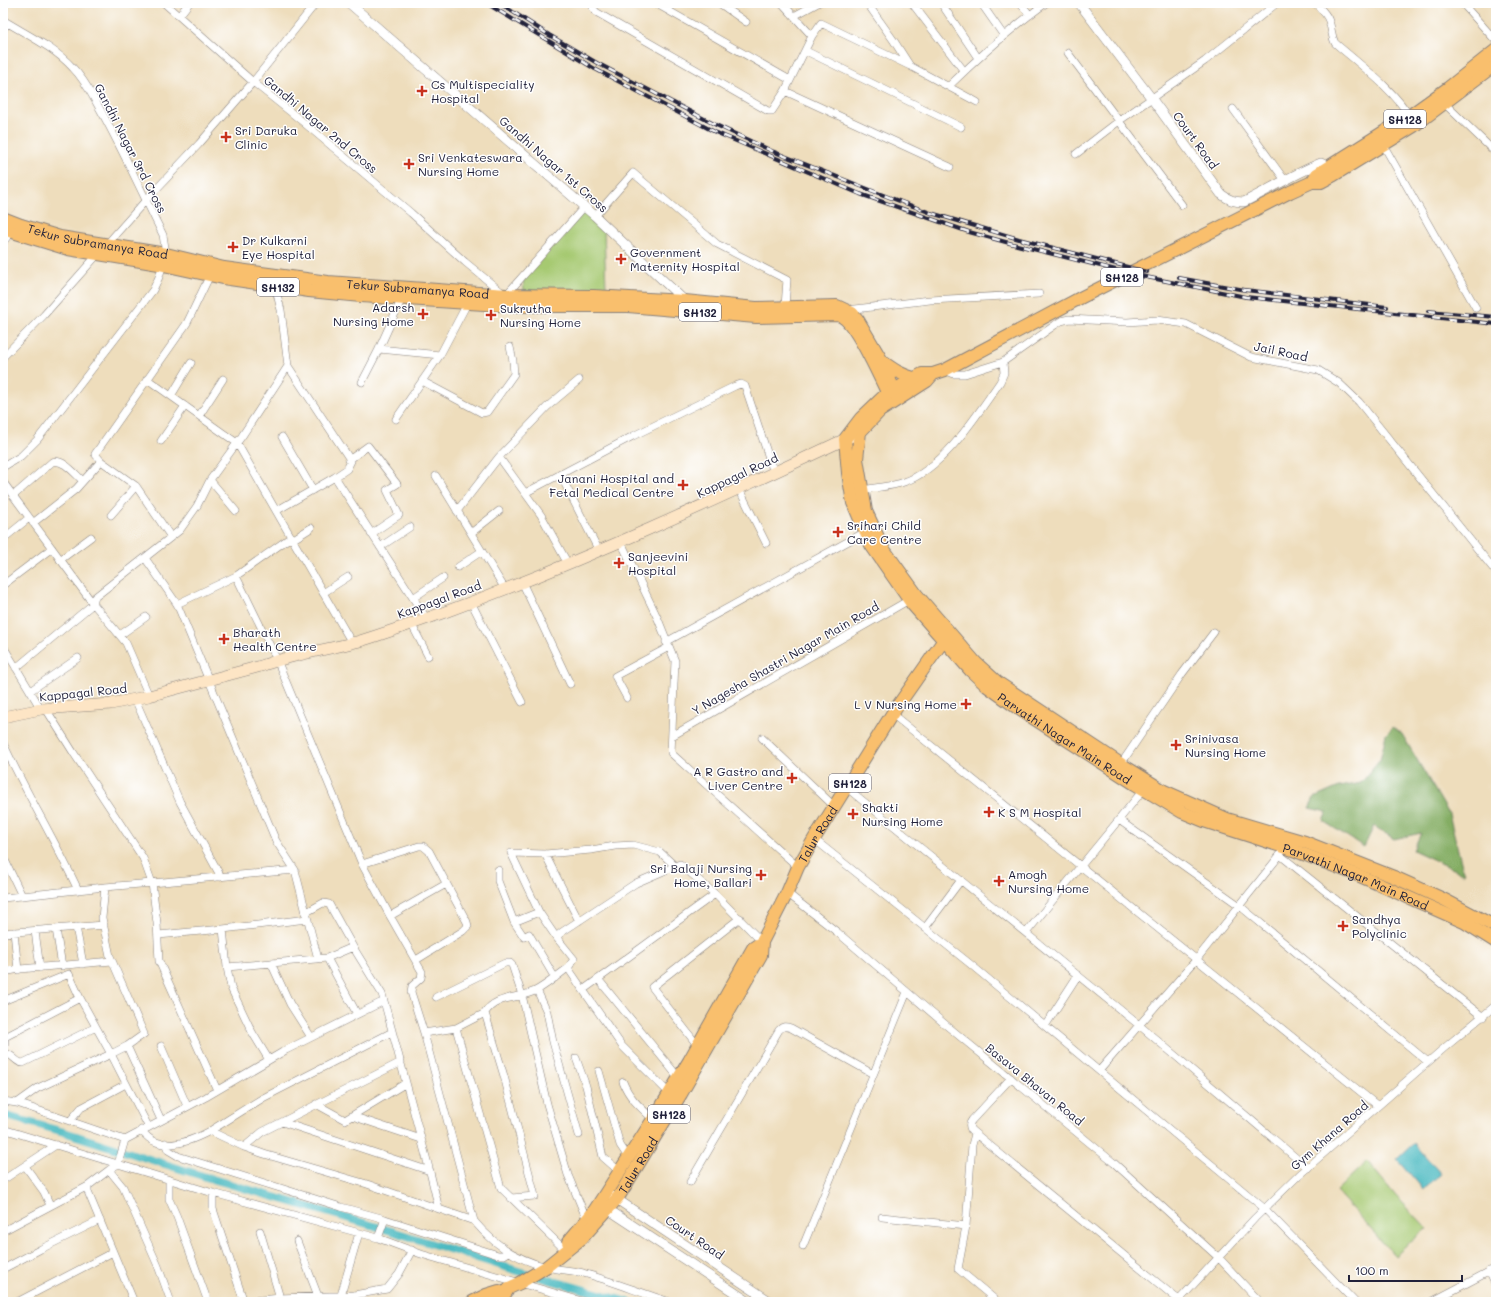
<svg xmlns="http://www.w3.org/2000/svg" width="1499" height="1305" font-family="Mali,sans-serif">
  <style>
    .green { fill: #a6c971; stroke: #647656 }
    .forest { fill: #84ad63; stroke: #53684f }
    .water { fill: #4bbac1; stroke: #366e7e }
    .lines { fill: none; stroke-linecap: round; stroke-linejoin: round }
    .canal { stroke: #4bbac1; stroke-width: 8 }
    .minor-casing { stroke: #88807c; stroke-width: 8 }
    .tertiary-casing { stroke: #88807c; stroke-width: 10 }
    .secondary-casing { stroke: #88807c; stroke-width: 12 }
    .primary-casing { stroke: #88807c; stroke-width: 14 }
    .minor { stroke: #fff; stroke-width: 7 }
    .tertiary { stroke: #fff; stroke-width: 9 }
    .secondary { stroke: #fde5c5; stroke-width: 11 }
    .primary { stroke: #f9bf6d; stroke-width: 12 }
    .rail-casing { stroke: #22223b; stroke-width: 4 }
    .rail { stroke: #fff; stroke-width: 2.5; stroke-dasharray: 8; stroke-linecap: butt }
    .poi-dot { fill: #c8321e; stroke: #fff; stroke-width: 1.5 }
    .labels { text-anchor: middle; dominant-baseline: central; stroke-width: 3; stroke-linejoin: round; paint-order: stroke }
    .shield { fill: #fff; stroke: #646476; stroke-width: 1 }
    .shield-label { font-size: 11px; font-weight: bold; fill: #22223b }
    .poi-label { font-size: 12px; fill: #22223b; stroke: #fff; text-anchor: start }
    .street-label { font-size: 12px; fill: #22223b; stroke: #fff }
  </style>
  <rect width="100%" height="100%" fill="#fff"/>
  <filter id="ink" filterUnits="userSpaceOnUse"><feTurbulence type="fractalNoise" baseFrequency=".025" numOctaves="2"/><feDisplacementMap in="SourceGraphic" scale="8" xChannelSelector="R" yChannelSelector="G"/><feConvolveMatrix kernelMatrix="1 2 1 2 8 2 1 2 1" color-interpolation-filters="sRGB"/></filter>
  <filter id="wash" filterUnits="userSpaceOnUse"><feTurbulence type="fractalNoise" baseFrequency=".012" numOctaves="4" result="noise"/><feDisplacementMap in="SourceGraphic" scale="16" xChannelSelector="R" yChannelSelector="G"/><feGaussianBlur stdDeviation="0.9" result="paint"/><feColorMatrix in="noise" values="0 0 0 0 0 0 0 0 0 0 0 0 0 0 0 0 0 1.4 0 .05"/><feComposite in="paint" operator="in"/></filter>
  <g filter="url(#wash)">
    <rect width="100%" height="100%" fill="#eeddbc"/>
    <path class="green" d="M585,209L604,227L606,291H524L523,280Z
      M1367,1161L1395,1195L1427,1228L1395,1256L1336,1191Z"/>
    <path class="forest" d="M1393,727L1402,734L1449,814L1464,874L1413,850L1421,833L1394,839L1374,826L1364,847L1323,821L1327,812L1309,808L1314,798L1339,787L1361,783L1380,760L1386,734Z"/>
    <path class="water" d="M1414,1143L1441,1174L1423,1189L1397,1159Z"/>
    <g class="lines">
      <path class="canal" d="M3,1115L64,1132L209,1178L395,1232L518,1271L628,1302"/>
    </g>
  </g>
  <g filter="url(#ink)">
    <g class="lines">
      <g class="minor-casing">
        <path id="minor" d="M164,3L253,82L303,122L411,213L465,262L504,294
          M593,3V8L596,12L768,111H772L785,91L812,36L782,3
          M655,3L790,80
          M719,3L746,22
          M867,3L894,41L910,66L977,102
          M912,3L964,71
          M941,3L978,58
          M981,3L1004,36
          M1020,3L1030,15
          M1315,3C1320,8 1327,14 1329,21C1332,29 1331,35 1335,43C1359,64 1396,91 1411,119
          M1462,3L1496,41
          M179,16L189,3
          M794,16L818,3
          M3,20C27,35 54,47 73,68C85,80 92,95 100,109C123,150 142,193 163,235L166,254L159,277L153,290L37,440L21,456L3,467
          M3,29L8,23
          M812,36L821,23L910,66
          M806,51L961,127
          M1068,53L1182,205
          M949,86C980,56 1011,28 1046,3
          M785,91L950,167
          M1445,104L1496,153
          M1233,109L1284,179
          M1384,146L1476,308
          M1076,154L1119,121L1205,61L1277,3
          M595,216L633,173L717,244L787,280L785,306
          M3,242L11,232
          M506,295L585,206
          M847,310L930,300L1039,294
          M379,349L440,355
          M3,357L44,315L146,200L199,144L253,82L316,3
          M288,366L351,461L347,469L335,477L426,618
          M945,370L954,374H965L1003,362L1055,325L1061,321L1069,319L1127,322L1157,320L1186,324L1251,357L1318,370L1339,383L1359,402L1496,572
          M147,379L237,443L352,643
          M422,381L482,413L487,412L514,374L513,361L510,347
          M362,382L379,349L402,298
          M171,396L191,363
          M199,416L223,379
          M396,419L440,355L469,300
          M282,437L313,490
          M161,441L185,406
          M349,460L368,446L397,484L387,490L399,515L371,534
          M101,461L136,486L171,537
          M560,474L599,551
          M436,476L505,589
          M210,480L236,511
          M3,482L91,601L126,643L149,696
          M739,489L766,543
          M862,490C875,487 891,487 904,482C943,469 977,415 1000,382L1004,373L1003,362
          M525,493L633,436L735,386L741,384L745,386L774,473
          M13,496L52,462C63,458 75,474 83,481
          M276,511L335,477
          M457,511L499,457
          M111,515L136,486
          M33,523L76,489L101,461L95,454L187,323L210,275
          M471,533L499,511
          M3,539L29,518
          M292,540L311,528
          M621,542L658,619L675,661L671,753L798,867
          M380,547L410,527
          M145,558L177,604L276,841L295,870
          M60,560L91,537
          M568,564L541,515L499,457L547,407L579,380
          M458,567L482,551
          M236,576L277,660L362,864L390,916L422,972L421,978L412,986L411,992L424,1033L474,1221C493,1244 518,1260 547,1267C559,1270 571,1270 583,1273C612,1281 641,1293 670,1302
          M522,582L570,684
          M3,585L52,548
          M323,593L348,577
          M413,598L443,578
          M471,602L522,702
          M177,604L236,576L291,537
          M411,623L428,656
          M120,635L146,617
          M666,642L865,532
          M3,646L41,709
          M16,668L93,604L95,597L180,530L197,506L210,480L242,436L288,366L281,310L275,286
          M30,691L78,658
          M627,698L615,676L669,647
          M135,699L180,802L221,877
          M46,709L73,752L143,858L152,883L105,887L102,918L110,956L144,1034L127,1046L161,1120
          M892,714L1378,1106
          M672,736L909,600
          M762,738L835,807
          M3,743C26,793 55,840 78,890
          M1121,764L1182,674L1214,632
          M847,788L1139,1025L1308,1168
          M1119,820L1240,906L1428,1062
          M814,839L969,963L1265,1209L1355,1302
          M545,854L579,921
          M1280,855L1483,1017
          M3,856L22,896
          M362,864L419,846H423L429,851L467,922L468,926L463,931L416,960
          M498,870V881L514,922
          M787,893L837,932L946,1025L1114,1163L1219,1258L1260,1302
          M3,898L105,887
          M539,912L511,853L545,854L591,850L615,846L633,845L660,852L675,866
          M305,913L323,903L329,904L353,947
          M390,916L446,884
          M76,927L83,964
          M925,928L961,880
          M56,929L62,966
          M223,929L307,919
          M35,931L40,968
          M14,932L18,970
          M3,933L104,925
          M1026,933L1144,789
          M158,935L223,929L227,967
          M271,963L290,1004L311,1037
          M3,972L20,969L112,961
          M555,978L529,934L524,937L514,922L539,912L556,937
          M598,979L679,1078
          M537,990L547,1012L553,1042L579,1135
          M583,990L568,968L574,959L556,937L562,932L636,883L680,864L715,894
          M436,997L505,963H510L512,965L522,995L547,1104L568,1175L587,1220
          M3,1001L69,974L80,998
          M485,1013C495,995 521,999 537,990C548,984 558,975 568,968
          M357,1014L327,958L353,947L382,994L384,1001
          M1045,1026L1078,975
          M96,1027L23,1063C15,1063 14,1054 4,1053L5,1037L80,998L111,1054L127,1046
          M424,1033L456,1028
          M161,1046L187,1106
          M698,1046L652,987L740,918
          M3,1053V1067
          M576,1058L586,1086L603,1157L619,1171
          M269,1060L252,1032L231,988L227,967L327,958
          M599,1071L620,1145L628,1157
          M1099,1071L1196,960L1280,855L1286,845
          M1011,1078L972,1120C969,1124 969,1126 971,1130L1175,1297L1178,1299L1181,1298L1255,1218L1299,1175L1443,1049L1496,1005
          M623,1082C629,1098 641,1108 653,1119
          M217,1090L159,961L157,923L152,883L295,870L318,959
          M669,1093L622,1046L583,990L715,894L762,942
          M3,1101L17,1103L125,1140
          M17,1103L38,1088L111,1054L148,1126
          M316,1104L345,1120L406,1083
          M352,1116L421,1139
          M70,1121L81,1108L126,1084
          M282,1122L430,1171
          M3,1129L213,1193L378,1238L421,1254L585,1302
          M141,1130C145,1135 150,1140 156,1142C173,1149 195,1139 210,1131
          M975,1134L972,1145L966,1226L958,1269L998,1302
          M165,1143L168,1150L178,1156L341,1207L385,1219L498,1255H504L509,1252
          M244,1147L262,1132L401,1062
          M25,1166L44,1192L50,1205
          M109,1170L88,1186V1192L134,1302
          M3,1180L56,1145
          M169,1180V1199L177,1217L208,1302
          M690,1182L779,1030C783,1026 785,1026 791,1028L873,1074
          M213,1193V1209L244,1302
          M511,1198L535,1196L504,1076L485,1013L456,1028L501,1188L563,1248
          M439,1209L474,1221
          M882,1217L966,1226
          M3,1231L88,1186
          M260,1231L280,1298
          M378,1238L385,1219
          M297,1241L318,1296
          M803,1246L907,992
          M3,1269L41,1249L100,1220
          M1489,1271L1496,1286
          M341,1295L359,1233
          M17,1302L113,1252
          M171,1302L158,1266L123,1187L109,1170L118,1164L125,1140L206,1097L286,1050L384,1001L429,1168L439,1209L367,1184L264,1154L244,1147L210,1131L263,1098L392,1032
          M242,1302L280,1298L354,1295L387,1289L399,1274L412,1250
          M1431,1302L1496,1268"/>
      </g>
      <g class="tertiary-casing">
        <path id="tertiary" d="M349,3L595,216L687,303
          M1079,3L1152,99L1221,194C1229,200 1234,202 1244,202C1270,189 1294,174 1321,163L1329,167
          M612,1196L771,1302
          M603,1206L749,1302"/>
      </g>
      <g class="secondary-casing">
        <path id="secondary" d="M3,717L41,709L111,704L149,696L261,666C293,654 327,650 360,641C389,632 417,622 445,612C584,561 718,499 852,436"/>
      </g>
      <g class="primary-casing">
        <g id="primary">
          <path d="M1496,64L1414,126L1334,175L1321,182H1312L1290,192L1082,297L945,370L933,374L927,381L880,411L860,432L857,459L866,511L883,548L917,595L976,663L997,682L1121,764L1164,791L1227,819L1305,842L1394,877L1443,899L1496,927"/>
          <path d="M1312,182L1317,174L1409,116L1448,88L1496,50"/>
          <path id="s1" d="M3,218L21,225L60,237L166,254L224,268L328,282L506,295L593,296L685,301L756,308L837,306L852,313L858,320L882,361L897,397"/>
          <path d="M3,229L68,249L159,264L223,278L309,291L361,296L515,306H628L756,317L838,315C854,318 879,376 887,392"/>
          <path d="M883,362C893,369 901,375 914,378"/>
          <path id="s2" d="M933,374H922L894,390L884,396L861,418L845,439L848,473L853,503L871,545L912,604L971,671L987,686L1016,707L1135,784L1182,812L1204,821L1293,850L1360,876L1464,922L1496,942"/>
          <path d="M568,1242L594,1211L661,1107L689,1061L753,948L762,942"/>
          <path d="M472,1302L486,1295L499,1291"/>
          <path id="s3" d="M490,1302L505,1294L509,1288L520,1283L546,1267L582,1238L608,1209L619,1196L681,1094L761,955L762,942L787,893L798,867L814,839L892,714L948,634"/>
        </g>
      </g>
      <use href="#minor" class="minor"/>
      <use href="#tertiary" class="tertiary"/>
      <use href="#secondary" class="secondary"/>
      <use href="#primary" class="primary"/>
      <g class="rail-casing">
        <path id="rail" d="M486,3L595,69L715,132L860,194L969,232L1013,244L1136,275L1246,297L1496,324
          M499,3L549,35L597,63L716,125L772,151L878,193L931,213L1019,239L1147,272
          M1179,278L1245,290L1387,307
          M1428,311L1496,317"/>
      </g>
      <use href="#rail" class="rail"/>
    </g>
  </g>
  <g class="poi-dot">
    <path d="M420 85h4v4h4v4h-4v4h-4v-4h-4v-4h4z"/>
    <path d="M224 131h4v4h4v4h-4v4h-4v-4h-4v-4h4z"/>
    <path d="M407 158h4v4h4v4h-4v4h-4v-4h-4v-4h4z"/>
    <path d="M231 241h4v4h4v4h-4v4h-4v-4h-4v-4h4z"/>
    <path d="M619 253h4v4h4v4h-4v4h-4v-4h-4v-4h4z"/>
    <path d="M421 308h4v4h4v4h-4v4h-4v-4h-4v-4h4z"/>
    <path d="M489 309h4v4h4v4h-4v4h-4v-4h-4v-4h4z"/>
    <path d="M681 479h4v4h4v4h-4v4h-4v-4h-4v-4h4z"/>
    <path d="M836 526h4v4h4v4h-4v4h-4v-4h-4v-4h4z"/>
    <path d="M617 557h4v4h4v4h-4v4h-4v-4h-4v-4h4z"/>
    <path d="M222 633h4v4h4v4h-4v4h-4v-4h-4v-4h4z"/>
    <path d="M964 698h4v4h4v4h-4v4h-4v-4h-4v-4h4z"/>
    <path d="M1174 739h4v4h4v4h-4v4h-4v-4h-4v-4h4z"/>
    <path d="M790 772h4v4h4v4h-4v4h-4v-4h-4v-4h4z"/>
    <path d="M987 806h4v4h4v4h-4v4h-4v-4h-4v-4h4z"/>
    <path d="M851 808h4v4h4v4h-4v4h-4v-4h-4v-4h4z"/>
    <path d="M759 869h4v4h4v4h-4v4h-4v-4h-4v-4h4z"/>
    <path d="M997 875h4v4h4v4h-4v4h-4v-4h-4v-4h4z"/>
    <path d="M1341 920h4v4h4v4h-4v4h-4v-4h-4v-4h4z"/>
  </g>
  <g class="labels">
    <g class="shield">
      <rect x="1384" y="110" width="42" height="18" rx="3"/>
      <rect x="1101" y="268" width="42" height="18" rx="3"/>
      <rect x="257" y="278" width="42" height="18" rx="3"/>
      <rect x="679" y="303" width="42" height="18" rx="3"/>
      <rect x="829" y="774" width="42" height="18" rx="3"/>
      <rect x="648" y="1105" width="42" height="18" rx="3"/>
    </g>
    <g class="shield-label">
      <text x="1405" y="119">SH128</text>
      <text x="1122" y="277">SH128</text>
      <text x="278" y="287">SH132</text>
      <text x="700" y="312">SH132</text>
      <text x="850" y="783">SH128</text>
      <text x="669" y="1114">SH128</text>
    </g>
    <g class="poi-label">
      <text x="431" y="84">Cs Multispeciality<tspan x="431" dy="14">Hospital</tspan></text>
      <text x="235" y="130">Sri Daruka<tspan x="235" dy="14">Clinic</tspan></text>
      <text x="418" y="157">Sri Venkateswara<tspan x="418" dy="14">Nursing Home</tspan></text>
      <text x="242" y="240">Dr Kulkarni<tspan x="242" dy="14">Eye Hospital</tspan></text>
      <text x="630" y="252">Government<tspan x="630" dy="14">Maternity Hospital</tspan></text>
      <text x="414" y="307" text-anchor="end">Adarsh<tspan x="414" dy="14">Nursing Home</tspan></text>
      <text x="500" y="308">Sukrutha<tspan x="500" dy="14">Nursing Home</tspan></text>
      <text x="674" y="478" text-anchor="end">Janani Hospital and<tspan x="674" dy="14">Fetal Medical Centre</tspan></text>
      <text x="847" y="525">Srihari Child<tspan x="847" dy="14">Care Centre</tspan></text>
      <text x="628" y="556">Sanjeevini<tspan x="628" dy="14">Hospital</tspan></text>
      <text x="233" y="632">Bharath<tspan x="233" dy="14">Health Centre</tspan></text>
      <text x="957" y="704" text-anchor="end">L V Nursing Home</text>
      <text x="1185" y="738">Srinivasa<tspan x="1185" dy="14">Nursing Home</tspan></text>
      <text x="783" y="771" text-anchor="end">A R Gastro and<tspan x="783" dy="14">Liver Centre</tspan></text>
      <text x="862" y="807">Shakti<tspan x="862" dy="14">Nursing Home</tspan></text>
      <text x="998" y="812">K S M Hospital</text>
      <text x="752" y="868" text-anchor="end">Sri Balaji Nursing<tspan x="752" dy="14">Home, Ballari</tspan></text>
      <text x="1008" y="874">Amogh<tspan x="1008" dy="14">Nursing Home</tspan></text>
      <text x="1352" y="919">Sandhya<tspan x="1352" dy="14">Polyclinic</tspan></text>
    </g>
    <g class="street-label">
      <text transform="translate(321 124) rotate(40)">Gandhi Nagar 2nd Cross</text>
      <text transform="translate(1196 140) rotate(54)">Court Road</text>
      <text transform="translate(131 148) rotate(63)">Gandhi Nagar 3rd Cross</text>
      <text transform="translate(554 164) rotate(41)">Gandhi Nagar 1st Cross</text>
      <text stroke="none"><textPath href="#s1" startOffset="98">Tekur Subramanya Road</textPath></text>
      <text stroke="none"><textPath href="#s1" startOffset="422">Tekur Subramanya Road</textPath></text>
      <text transform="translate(1281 351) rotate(12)">Jail Road</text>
      <text transform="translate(737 475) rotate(-25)">Kappagal Road</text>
      <text transform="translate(439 599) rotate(-20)">Kappagal Road</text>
      <text transform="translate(785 658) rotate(-30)">Y Nagesha Shastri Nagar Main Road</text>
      <text transform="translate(83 692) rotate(-6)">Kappagal Road</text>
      <text stroke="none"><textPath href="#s2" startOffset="500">Parvathi Nagar Main Road</textPath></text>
      <text stroke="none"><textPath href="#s3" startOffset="583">Talur Road</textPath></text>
      <text stroke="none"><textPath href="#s2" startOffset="824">Parvathi Nagar Main Road</textPath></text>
      <text transform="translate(1035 1084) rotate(39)">Basava Bhavan Road</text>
      <text transform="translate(1329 1135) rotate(-41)">Gym Khana Road</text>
      <text stroke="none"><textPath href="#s3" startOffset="205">Talur Road</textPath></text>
      <text transform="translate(695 1237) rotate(34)">Court Road</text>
    </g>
  </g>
  <rect width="1499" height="1305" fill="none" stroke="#fff" stroke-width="16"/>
  <path d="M1349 1275v6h113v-6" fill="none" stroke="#22223b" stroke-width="2"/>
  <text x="1355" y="1275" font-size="12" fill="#22223b" stroke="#ffffff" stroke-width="3" paint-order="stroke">100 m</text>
</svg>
